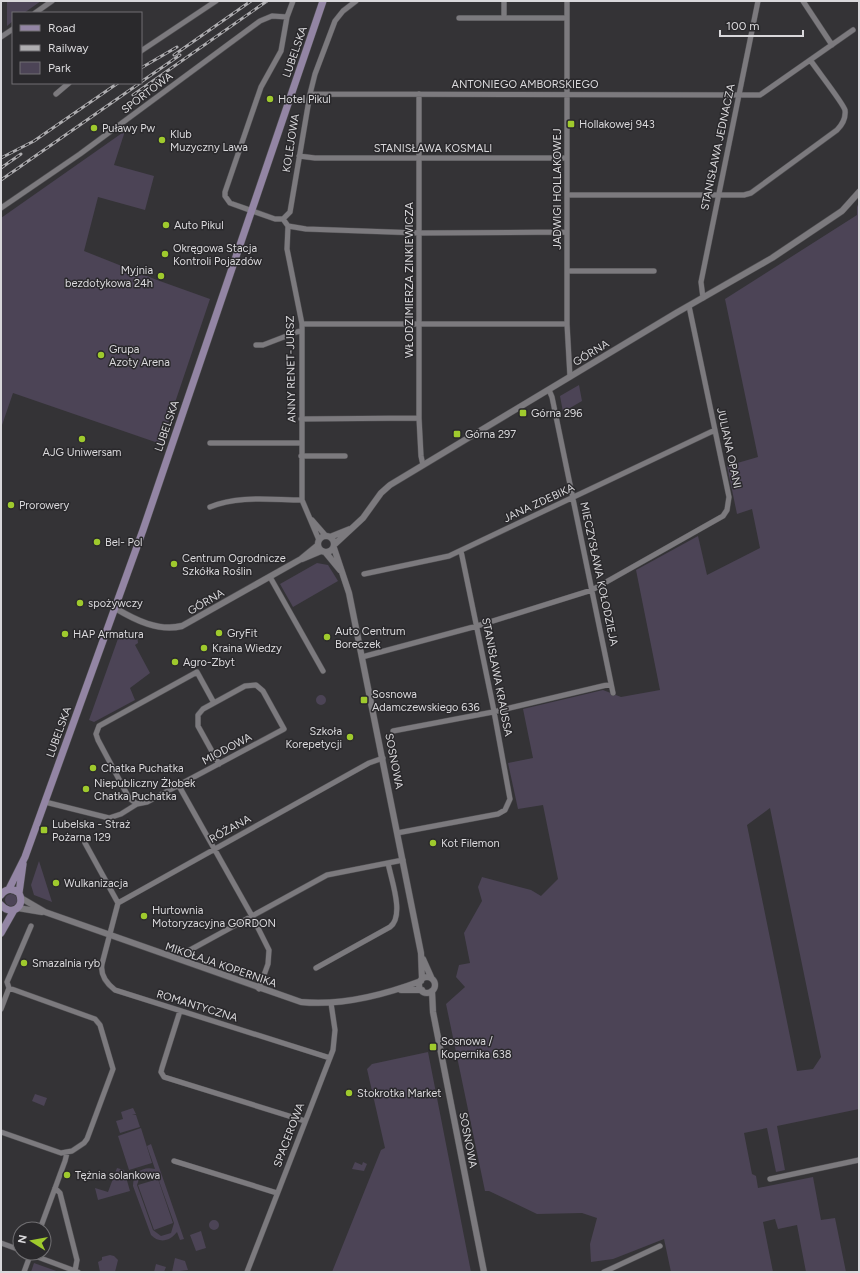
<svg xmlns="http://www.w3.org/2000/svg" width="860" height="1273" font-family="Figtree,sans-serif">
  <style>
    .green { fill: #4c4456; fill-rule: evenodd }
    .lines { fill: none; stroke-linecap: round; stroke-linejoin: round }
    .minor-casing { stroke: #515053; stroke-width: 6 }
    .tertiary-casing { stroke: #515053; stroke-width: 7 }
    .secondary-casing { stroke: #515053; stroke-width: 8 }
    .minor { stroke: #7c7a7e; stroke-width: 5 }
    .tertiary { stroke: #7c7a7e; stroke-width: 6 }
    .secondary { stroke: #9385a4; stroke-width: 7 }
    .rail-casing { stroke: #aeadb0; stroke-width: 3 }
    .rail { stroke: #2a292c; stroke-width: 1.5; stroke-dasharray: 4.5; stroke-linecap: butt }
    .poi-dot { fill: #9fca2d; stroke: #2a292c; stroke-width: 1.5 }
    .labels { text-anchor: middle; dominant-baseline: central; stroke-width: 3; stroke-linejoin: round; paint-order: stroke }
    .street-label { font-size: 11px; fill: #d9d8db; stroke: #2a292c }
    .poi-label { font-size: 11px; fill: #d9d8db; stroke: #2a292c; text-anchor: start }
  </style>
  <rect width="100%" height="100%" fill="#343336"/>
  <path class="green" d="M7,1H41L24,13H13V21L7,26Z
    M125,131L114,165L154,176L145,210L98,197L84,251L157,280L210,299L161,444L13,393L1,428V218Z
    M859,202V1109L777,1126L785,1170L776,1172L767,1128L744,1133L752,1174L756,1176L758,1188L813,1177L821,1220L835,1218L846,1272H806L797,1225L778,1229L775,1219L763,1222L773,1272H671L664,1239L613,1259L591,1262L590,1244L597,1218L582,1213L537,1214L489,1191H485L446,1004L465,987L456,977L459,965L470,963L464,933L482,901L478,887L482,877L531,890L541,896L558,879L543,805L518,809L508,763L533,758L523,709L603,690L621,697L660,690L636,570L698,536L707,575L760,548L752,509L737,514L727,466L758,457L725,299L857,215V207ZM770,808L821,1057L813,1069L797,1071L747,825Z
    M579,385L582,401L563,412L560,396Z
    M317,563L328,565L338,581L293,607L280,584Z
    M126,631L137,635L138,643L135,645L150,673L130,688L135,700L94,722L89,720L120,633Z
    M316 700a5 5 0 1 1 10 0a5 5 0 1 1-10 0Z
    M39,861L52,902L34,895L31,885Z
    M5 900a6 6 0 1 1 12 0a6 6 0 1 1-12 0Z
    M428,1052L471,1272H332L381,1150L385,1148L367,1069L372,1064Z
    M35,1094L47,1098L44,1106L32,1101Z
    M133,1108L136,1114L132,1115H136L140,1127L120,1133L116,1121L123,1119L121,1112Z
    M141,1128L152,1163L129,1170L118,1136Z
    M151,1144L184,1239L180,1240L177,1232C170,1241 160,1244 151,1235L133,1186C133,1172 143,1166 155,1169L147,1146ZM151,1172L158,1178L174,1223L171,1233L161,1236L153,1230L137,1185L140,1176L145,1173Z
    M355,1162L362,1165L363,1162L367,1164L364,1171L352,1169Z
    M117,1168L124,1170L130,1191L98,1200L95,1188L108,1192Z
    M158,1179L173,1223L154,1230L138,1185Z
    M209 1225a5 5 0 1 1 10 0a5 5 0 1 1-10 0Z
    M201,1231L206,1248L196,1251L190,1235Z
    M110,1255L114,1256L118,1260L115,1272H100L98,1262L102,1260V1257Z
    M175,1258L185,1261L188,1270L172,1272Z
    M34,1263L59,1272H31Z
    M156,1264L166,1267L164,1272H154Z"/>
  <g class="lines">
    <g class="minor-casing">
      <path id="minor" d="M293,1L287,17L281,51L261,87L225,192V196L230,203L275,219H283L290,212L310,94L315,74L335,21L343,11L356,1
        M567,1V324L570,377
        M803,1L832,45
        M35,13L52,1
        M459,18H566
        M504,18V1
        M1,37L13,29
        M141,51L216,1
        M56,94L69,83
        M310,94L760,95L853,30
        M419,94V418L421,456L423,465
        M299,156L315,158H567
        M567,195H744L751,193L837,130C842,125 846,118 845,110C843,103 817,70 811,61
        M1,208L80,154L260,21L272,16L287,17
        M283,219L288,226L287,249L302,324V500L319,540
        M288,226L306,229L419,233L567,232
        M568,271H654
        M703,298L701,282L758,1
        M302,324H567
        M256,345H263L302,330
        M549,390L552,397L613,693
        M301,419L419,418
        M210,443H301
        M301,456H345
        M210,507C238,495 272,500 302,500
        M312,520L326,536
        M364,574L449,556L715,430
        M270,577L323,671
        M362,657L477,626L592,590L723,516L727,510L729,497L689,306
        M393,731L493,712L611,684
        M179,786L252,916L269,950L268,964L259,989
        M45,802L109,818L121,814L137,804L147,802L284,729L263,691L256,685L245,686L203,709L198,715V726L219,764
        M137,804L129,798L98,740L96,734L99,726L197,672L214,703
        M397,833L498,814L505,810L510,799L493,706L461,551
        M85,843L118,903
        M190,950L327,875L403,860
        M316,968L390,927C405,916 391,879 388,863
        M1,1009L9,988L7,982L31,926
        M180,1011L162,1068L161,1072L164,1077L305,1121
        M330,1058L115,990C106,983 100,975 102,964L118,903L369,763L383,758
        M1,1132L61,1153L72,1151L84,1143L87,1139L113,1069L100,1025L95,1019L9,988
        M174,1161L277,1193
        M770,1179L859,1160
        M55,1188L60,1193L77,1260L75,1271
        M40,1229L65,1161L67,1153
        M1,1243L20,1250
        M27,1253L78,1272
        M24,1272L31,1253
        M247,1272L333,1050L335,1030L331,1003
        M604,1272L660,1246"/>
    </g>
    <g class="tertiary-casing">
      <path id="tertiary" d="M318 544a8 8 0 1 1 16 0a8 8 0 1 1-16 0Z
        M330,537L350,529
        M335,544L363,518L381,493L390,485L676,313L772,258L842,211L859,192
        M334,548L349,593L421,953L422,979
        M326,553L340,570
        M302,559L321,551
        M115,608C135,620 159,632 182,626L301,559L318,545
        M21,898L45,912L301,1002C341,1006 384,995 421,981
        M18,908L42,912
        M423,959L431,977
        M419 985a8 8 0 1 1 16 0a8 8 0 1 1-16 0Z
        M401,990H422
        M432,991L433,1012L484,1272"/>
    </g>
    <g class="secondary-casing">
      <path id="secondary" d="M9,889L25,857L143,530L323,1
        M19,893L23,864
        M1,895C6,888 13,888 19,893C26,907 11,917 1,905
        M1,933L14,910"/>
    </g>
    <use href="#minor" class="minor"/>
    <use href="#tertiary" class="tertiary"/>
    <use href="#secondary" class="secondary"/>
    <g class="rail-casing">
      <path id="rail" d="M174,55L251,1
        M141,68L177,47
        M141,82L180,55
        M133,95L267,1
        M1,158L34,141L118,83
        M1,168L21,154
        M1,180L140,83"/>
    </g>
    <use href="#rail" class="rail"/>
  </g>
  <g class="poi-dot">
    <circle cx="270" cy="99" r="4"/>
    <rect x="567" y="120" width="8" height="8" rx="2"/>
    <circle cx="94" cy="128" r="4"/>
    <circle cx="162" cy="140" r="4"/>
    <circle cx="166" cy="225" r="4"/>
    <circle cx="165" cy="254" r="4"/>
    <circle cx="161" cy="276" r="4"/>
    <circle cx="101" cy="355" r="4"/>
    <rect x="519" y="409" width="8" height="8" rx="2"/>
    <rect x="453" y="430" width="8" height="8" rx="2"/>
    <circle cx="82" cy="439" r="4"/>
    <circle cx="11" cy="505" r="4"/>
    <circle cx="97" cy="542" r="4"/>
    <circle cx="174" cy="564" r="4"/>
    <circle cx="80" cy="603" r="4"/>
    <circle cx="219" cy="633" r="4"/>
    <circle cx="65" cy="634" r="4"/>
    <circle cx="327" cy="637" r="4"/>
    <circle cx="204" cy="648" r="4"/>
    <circle cx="175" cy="662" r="4"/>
    <rect x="360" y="696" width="8" height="8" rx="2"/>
    <circle cx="350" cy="737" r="4"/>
    <circle cx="93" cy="768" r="4"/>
    <circle cx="86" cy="789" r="4"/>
    <rect x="40" y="826" width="8" height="8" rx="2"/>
    <circle cx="433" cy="843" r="4"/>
    <circle cx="56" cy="883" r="4"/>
    <circle cx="144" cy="916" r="4"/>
    <circle cx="24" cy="963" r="4"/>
    <rect x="429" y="1043" width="8" height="8" rx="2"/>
    <circle cx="349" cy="1093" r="4"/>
    <circle cx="67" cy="1175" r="4"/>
  </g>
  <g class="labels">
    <g class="street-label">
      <text transform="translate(295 52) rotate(-71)">LUBELSKA</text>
      <text x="525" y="84">ANTONIEGO AMBORSKIEGO</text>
      <text transform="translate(147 93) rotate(-37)">SPORTOWA</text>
      <text transform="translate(291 143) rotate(-81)">KOLEJOWA</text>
      <text transform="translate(718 147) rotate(-78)">STANISŁAWA JEDNACZA</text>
      <text x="433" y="148">STANISŁAWA KOSMALI</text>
      <text transform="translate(557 189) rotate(-90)">JADWIGI HOLLAKOWEJ</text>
      <text transform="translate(409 280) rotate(-90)">WŁODZIMIERZA ZINKIEWICZA</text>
      <text transform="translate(591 353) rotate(-31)">GÓRNA</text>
      <text transform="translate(291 369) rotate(-91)">ANNY RENET-JURSZ</text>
      <text transform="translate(167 426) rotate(-71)">LUBELSKA</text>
      <text transform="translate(729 448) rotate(78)">JULIANA OPANI</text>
      <text transform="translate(539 503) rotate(-25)">JANA ZDEBIKA</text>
      <text transform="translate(599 574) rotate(78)">MIECZYSŁAWA KOŁODZIEJA</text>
      <text transform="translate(206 602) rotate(-30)">GÓRNA</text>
      <text transform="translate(497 677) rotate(79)">STANISŁAWA KRAUSSA</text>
      <text transform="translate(59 732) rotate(-70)">LUBELSKA</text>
      <text transform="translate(227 749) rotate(-28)">MIODOWA</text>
      <text transform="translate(394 761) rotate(79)">SOSNOWA</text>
      <text transform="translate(230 829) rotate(-29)">RÓŻANA</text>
      <text transform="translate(221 965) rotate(19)">MIKOŁAJA KOPERNIKA</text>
      <text transform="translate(197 1006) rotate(17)">ROMANTYCZNA</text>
      <text transform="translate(289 1135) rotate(-69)">SPACEROWA</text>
      <text transform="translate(468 1140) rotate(79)">SOSNOWA</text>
    </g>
    <g class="poi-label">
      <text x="278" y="99">Hotel Pikul</text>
      <text x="579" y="124">Hollakowej 943</text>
      <text x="102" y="128">Puławy Pw</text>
      <text x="170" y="134">Klub<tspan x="170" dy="13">Muzyczny Lawa</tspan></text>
      <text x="174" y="225">Auto Pikul</text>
      <text x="173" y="248">Okręgowa Stacja<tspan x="173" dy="13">Kontroli Pojazdów</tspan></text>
      <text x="153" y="270" text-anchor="end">Myjnia<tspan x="153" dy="13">bezdotykowa 24h</tspan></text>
      <text x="109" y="349">Grupa<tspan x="109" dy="13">Azoty Arena</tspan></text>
      <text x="531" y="413">Górna 296</text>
      <text x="465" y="434">Górna 297</text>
      <text x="82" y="452" text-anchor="middle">AJG Uniwersam</text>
      <text x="19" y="505">Prorowery</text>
      <text x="105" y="542">Bel- Pol</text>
      <text x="182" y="558">Centrum Ogrodnicze<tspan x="182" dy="13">Szkółka Roślin</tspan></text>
      <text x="88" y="603">spożywczy</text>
      <text x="335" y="631">Auto Centrum<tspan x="335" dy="13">Boreczek</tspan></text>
      <text x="227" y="633">GryFit</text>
      <text x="73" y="634">HAP Armatura</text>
      <text x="212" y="648">Kraina Wiedzy</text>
      <text x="183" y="662">Agro-Zbyt</text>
      <text x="372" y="694">Sosnowa<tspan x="372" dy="13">Adamczewskiego 636</tspan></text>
      <text x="342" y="731" text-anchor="end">Szkoła<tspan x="342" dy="13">Korepetycji</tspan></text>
      <text x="101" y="768">Chatka Puchatka</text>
      <text x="94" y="783">Niepubliczny Żłobek<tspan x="94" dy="13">Chatka Puchatka</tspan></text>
      <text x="52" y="824">Lubelska - Straż<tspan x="52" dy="13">Pożarna 129</tspan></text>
      <text x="441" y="843">Kot Filemon</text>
      <text x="64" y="883">Wulkanizacja</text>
      <text x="152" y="910">Hurtownia<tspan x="152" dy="13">Motoryzacyjna GORDON</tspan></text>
      <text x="32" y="963">Smazalnia ryb</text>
      <text x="441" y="1041">Sosnowa /<tspan x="441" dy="13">Kopernika 638</tspan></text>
      <text x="357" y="1093">Stokrotka Market</text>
      <text x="75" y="1175">Tężnia solankowa</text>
    </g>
  </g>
  <rect width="860" height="1273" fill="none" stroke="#d9d8db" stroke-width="4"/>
  <rect x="12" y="12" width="130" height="72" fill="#2a292c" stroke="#706f72"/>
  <rect x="20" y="25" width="20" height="6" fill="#9385a4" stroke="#706f72"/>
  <text x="48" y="32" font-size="12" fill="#d9d8db">Road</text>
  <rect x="20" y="45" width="20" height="6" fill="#aeadb0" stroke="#706f72"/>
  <text x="48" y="52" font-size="12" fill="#d9d8db">Railway</text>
  <rect x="20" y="62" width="20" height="12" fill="#4c4456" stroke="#706f72"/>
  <text x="48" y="72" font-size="12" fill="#d9d8db">Park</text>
  <g transform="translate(32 1241) rotate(281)"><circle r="19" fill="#2a292c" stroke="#706f72"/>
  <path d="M0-3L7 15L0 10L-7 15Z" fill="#9fca2d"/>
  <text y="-6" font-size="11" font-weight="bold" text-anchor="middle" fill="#d9d8db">N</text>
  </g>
  <path d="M720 30v6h83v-6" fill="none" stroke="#d9d8db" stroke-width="2"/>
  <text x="726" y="30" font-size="12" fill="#d9d8db" stroke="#2a292c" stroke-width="3" paint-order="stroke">100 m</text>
</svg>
